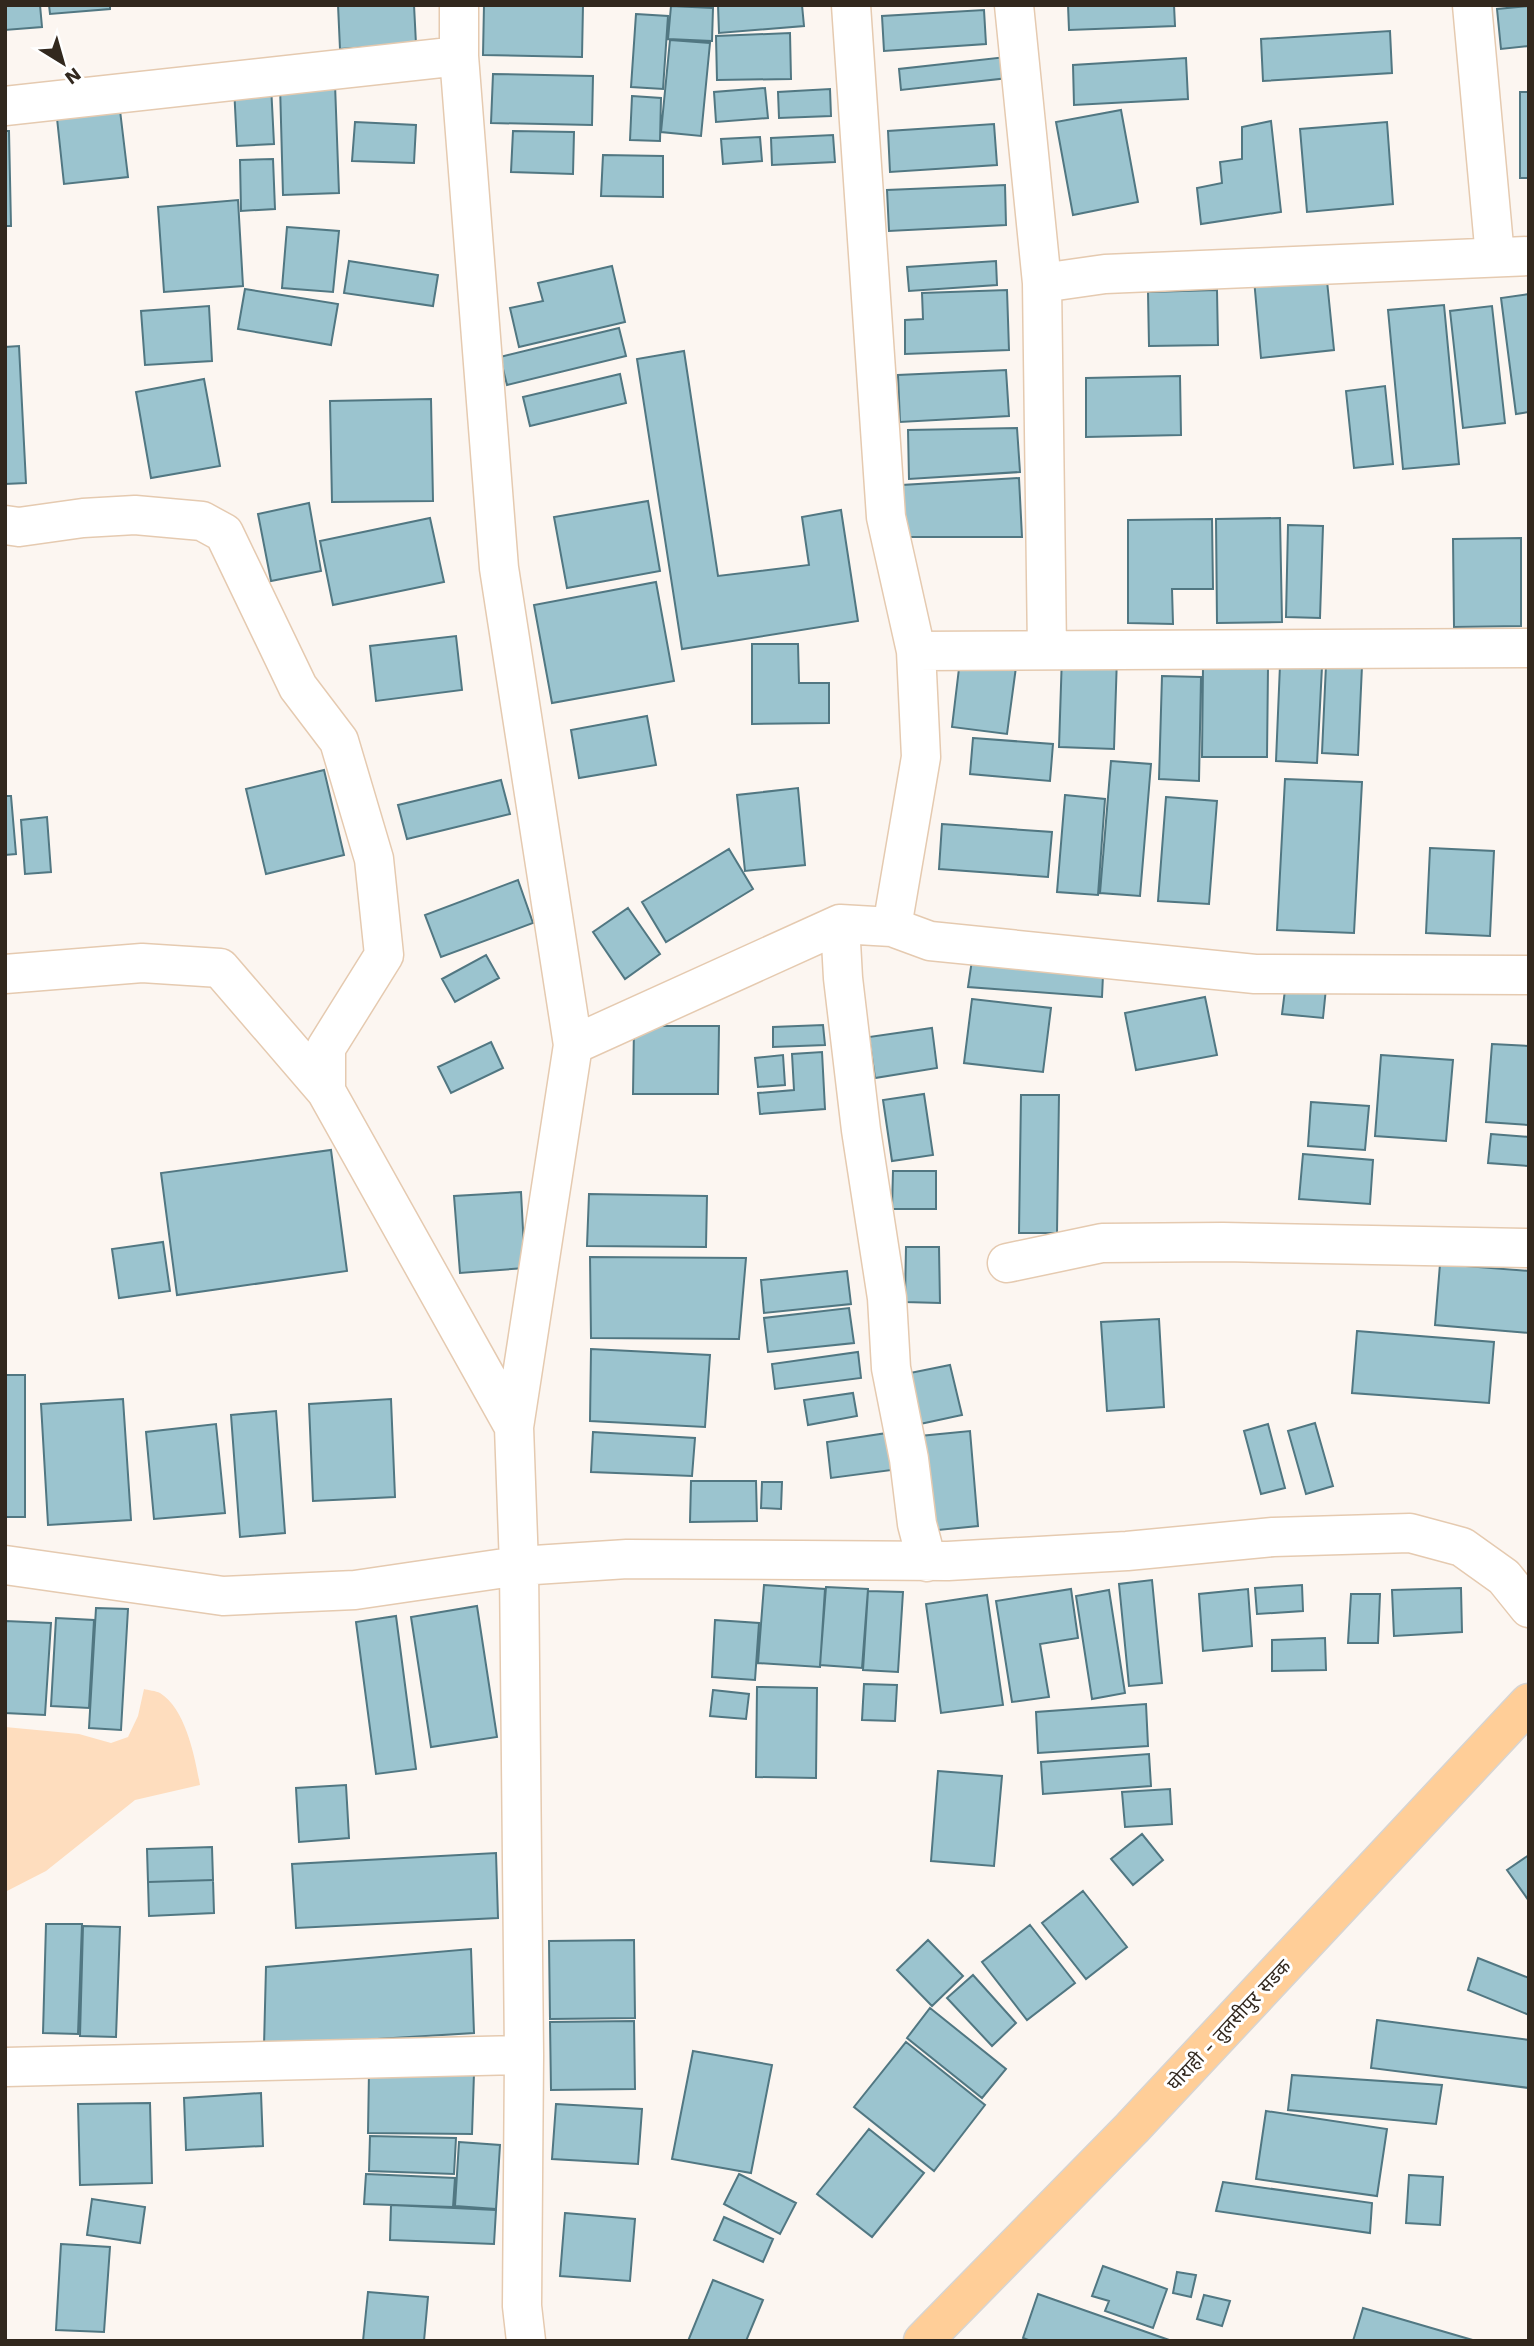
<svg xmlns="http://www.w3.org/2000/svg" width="1534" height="2346" font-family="'Work Sans','Noto Sans Devanagari',sans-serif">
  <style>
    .green { fill: #feddbe }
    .building { fill: #9bc4cf; stroke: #517782; stroke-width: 2 }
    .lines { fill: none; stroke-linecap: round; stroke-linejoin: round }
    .street-casing { stroke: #e5cab0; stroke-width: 41 }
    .primary-casing { stroke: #d6d4d2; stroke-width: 41 }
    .street { stroke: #fff; stroke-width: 38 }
    .primary { stroke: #ffce98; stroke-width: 38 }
    .labels { text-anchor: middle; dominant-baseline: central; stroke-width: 6; stroke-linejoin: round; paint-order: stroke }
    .street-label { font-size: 19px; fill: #32281e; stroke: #fff }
  </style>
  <rect width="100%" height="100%" fill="#fcf6f1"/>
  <path class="green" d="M144,1689C148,1690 156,1691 160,1693C186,1709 195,1758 200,1785L135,1800L46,1871L5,1892V1727L79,1734L111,1743L128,1737L138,1716Z"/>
  <path class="building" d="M5,5H40L42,27L5,30Z
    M49,5H110V9L50,14Z
    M338,5H414L416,44L340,49Z
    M484,5H583L582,57L483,55Z
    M718,5H802L804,26L719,33Z
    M1068,5H1174L1175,26L1069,30Z
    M671,6L713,8L712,41L668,39Z
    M1529,6V46L1501,49L1497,9Z
    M984,10L986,44L884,51L882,16Z
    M636,14L668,16L663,89L631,87Z
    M1390,31L1392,73L1263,81L1261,39Z
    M790,33L791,79L717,80L716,36Z
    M670,40L710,43L701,136L661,132Z
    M1006,57L1008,78L901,90L899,69Z
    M1186,58L1188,99L1074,105L1073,65Z
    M493,74L593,76L592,125L491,123Z
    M335,84L339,193L283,195L280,85Z
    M271,85L274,144L237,146L234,87Z
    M765,88L768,118L716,122L714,92Z
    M830,89L831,116L779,118L778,92Z
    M1520,92H1529V178H1520Z
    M632,96L661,98L660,141L630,140Z
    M119,102L128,177L64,184L56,109Z
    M1121,110L1138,202L1073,215L1056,122Z
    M1271,121L1281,212L1201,224L1197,188L1222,183L1220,162L1242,159V127Z
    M355,122L416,125L414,163L352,161Z
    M1387,122L1393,204L1307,212L1300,129Z
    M994,124L997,165L890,172L888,131Z
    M5,131H9L11,226H5Z
    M513,131L574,132L573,174L511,172Z
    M833,135L835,162L772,165L771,138Z
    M760,137L762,161L723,164L721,139Z
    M603,155L663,156V197L601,196Z
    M273,159L275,209L241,211L240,160Z
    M1005,185L1006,225L889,231L887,190Z
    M238,200L243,286L164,292L158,207Z
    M287,227L339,231L333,292L282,288Z
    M349,261L438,275L433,306L344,293Z
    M996,261L997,285L909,291L907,267Z
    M612,266L625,322L519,347L510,308L543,301L538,283Z
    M1326,271L1334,350L1261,358L1254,279Z
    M245,289L338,304L331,345L238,329Z
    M1007,290L1009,350L905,354V320L923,319L922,293Z
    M1217,290L1218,345L1149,346L1148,292Z
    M1529,294V412L1516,414L1501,298Z
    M1444,305L1459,464L1403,469L1388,310Z
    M209,306L212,361L145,365L141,311Z
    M1492,306L1505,423L1463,428L1450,311Z
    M619,328L626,356L507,385L500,357Z
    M19,346L26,483L5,484V347Z
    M684,351L718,576L809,565L802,517L841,510L858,621L682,649L637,359Z
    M1006,370L1009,416L900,422L898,375Z
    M620,374L626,403L530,426L523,397Z
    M1180,376L1181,435L1086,437V378Z
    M204,379L220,466L151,478L136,392Z
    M1385,386L1393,464L1354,468L1346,391Z
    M431,399L433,501L332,502L330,401Z
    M1017,428L1020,472L909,479L908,430Z
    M1019,478L1022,537H905L902,485Z
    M648,501L660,571L567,588L554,517Z
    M309,503L321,571L271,581L258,514Z
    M430,518L444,582L333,605L320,541Z
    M1280,518L1282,622L1217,623L1216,519Z
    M1212,519L1213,589H1172L1173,624L1128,623V520Z
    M1288,525L1323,526L1320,618L1286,617Z
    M1521,538V626L1454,627L1453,539Z
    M656,582L674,681L552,703L534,605Z
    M456,636L462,690L376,701L370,646Z
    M752,644H798L799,683H829V723L752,724Z
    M1062,655L1117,657L1114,749L1059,747Z
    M960,660L1016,667L1007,734L952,727Z
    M1280,665L1322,667L1317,763L1276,761Z
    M1326,665L1362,666L1358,755L1322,753Z
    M1203,667H1268L1267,757H1202Z
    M1162,676L1201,677L1199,781L1159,779Z
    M647,716L656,765L579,778L571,730Z
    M973,738L1053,744L1050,781L970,774Z
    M1111,761L1151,764L1140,896L1100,893Z
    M324,770L344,855L266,874L246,789Z
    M1285,779L1362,782L1354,933L1277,930Z
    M501,780L510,814L407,839L398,805Z
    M798,788L805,865L745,871L737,795Z
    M1065,795L1105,799L1098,895L1057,892Z
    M5,796H11L16,854L5,855Z
    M1166,797L1217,801L1209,904L1158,901Z
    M47,817L51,872L25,874L21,820Z
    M942,824L1052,832L1048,877L939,869Z
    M1430,848L1494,851L1490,936L1426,933Z
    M729,849L753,889L666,942L642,902Z
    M518,880L533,923L441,957L425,915Z
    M628,908L660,954L625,979L593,932Z
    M486,955L499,978L455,1002L442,979Z
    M972,960L1103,975L1102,997L968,987Z
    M1286,982L1326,988L1323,1018L1282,1014Z
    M1205,997L1217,1055L1136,1070L1125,1013Z
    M972,999L1051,1008L1043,1072L964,1063Z
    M823,1025L825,1045L773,1047V1027Z
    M634,1026H719L718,1094H633Z
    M932,1028L937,1068L875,1078L869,1037Z
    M491,1042L503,1068L451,1093L438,1067Z
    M1492,1044L1529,1046V1125L1486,1122Z
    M822,1052L825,1109L760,1114L758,1093L794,1090L792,1054Z
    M783,1055L785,1085L758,1087L755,1058Z
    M1381,1055L1453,1060L1446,1141L1375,1136Z
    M924,1094L933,1155L892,1161L883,1100Z
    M1021,1095H1059L1057,1233H1019Z
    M1311,1102L1369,1106L1365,1150L1308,1146Z
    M1491,1134L1529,1137V1166L1488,1163Z
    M331,1150L347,1271L177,1295L161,1173Z
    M1303,1154L1373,1160L1370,1204L1299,1199Z
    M893,1171H936V1209H892Z
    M521,1192L525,1268L460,1273L454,1196Z
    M589,1194L707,1196L706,1247L587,1246Z
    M163,1242L170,1291L119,1298L112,1249Z
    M906,1247H939L940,1303L905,1302Z
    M590,1257L746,1258L739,1339L591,1338Z
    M1440,1264L1529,1271V1333L1435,1325Z
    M847,1271L851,1304L764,1313L761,1280Z
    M849,1308L854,1343L768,1352L764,1318Z
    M1159,1319L1164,1407L1107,1411L1101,1322Z
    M1357,1331L1494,1342L1489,1403L1352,1393Z
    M591,1349L710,1355L705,1427L590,1421Z
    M858,1352L861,1378L775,1389L772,1364Z
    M950,1365L962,1415L920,1424L910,1373Z
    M5,1375H25V1517H5Z
    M853,1393L857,1416L808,1425L804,1400Z
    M123,1399L131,1520L48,1525L41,1404Z
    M391,1399L395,1497L313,1501L309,1404Z
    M276,1411L285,1533L240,1537L231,1415Z
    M1315,1423L1333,1486L1306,1494L1288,1431Z
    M216,1424L225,1513L154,1519L146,1432Z
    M1268,1424L1285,1488L1261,1494L1244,1431Z
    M970,1431L978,1526L928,1531L920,1436Z
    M593,1432L695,1438L692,1476L591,1472Z
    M887,1433L892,1470L831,1478L827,1442Z
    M691,1481H756L757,1521L690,1522Z
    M762,1482H782L781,1509L761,1508Z
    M1152,1580L1162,1683L1129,1686L1119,1584Z
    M764,1585L825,1589L820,1667L758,1663Z
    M1302,1585L1303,1611L1257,1614L1255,1588Z
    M826,1587L868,1589L862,1668L820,1665Z
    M1461,1588L1462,1632L1394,1636L1392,1590Z
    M1071,1589L1078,1638L1040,1644L1049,1697L1012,1702L996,1601Z
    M1248,1589L1252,1646L1203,1651L1199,1594Z
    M1109,1590L1125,1693L1092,1699L1076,1596Z
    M868,1591L903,1592L898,1672L863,1670Z
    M1351,1594H1380L1378,1643H1348Z
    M987,1595L1003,1705L941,1713L926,1604Z
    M477,1606L497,1737L431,1747L411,1617Z
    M96,1608L128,1609L121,1730L89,1728Z
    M396,1616L416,1769L376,1774L356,1622Z
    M56,1618L94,1620L89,1708L51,1706Z
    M715,1620L759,1623L755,1680L712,1677Z
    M5,1621L51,1623L45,1715L5,1713Z
    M1325,1638L1326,1670L1272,1671V1640Z
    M864,1684L897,1685L895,1721L862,1720Z
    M757,1687L817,1688L816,1778L756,1777Z
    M713,1690L749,1694L746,1719L710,1716Z
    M1146,1704L1148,1746L1038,1753L1036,1712Z
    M1149,1754L1151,1786L1043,1794L1041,1762Z
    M938,1771L1002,1776L994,1866L931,1861Z
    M346,1785L349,1838L299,1842L296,1788Z
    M1170,1789L1172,1824L1125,1827L1122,1792Z
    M1142,1834L1163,1860L1133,1885L1111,1859Z
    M212,1847L213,1880L148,1882L147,1849Z
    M496,1853L498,1918L296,1928L292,1864Z
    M1529,1855V1901L1507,1870Z
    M213,1880L214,1913L149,1916L148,1882Z
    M1083,1891L1127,1947L1086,1979L1042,1923Z
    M46,1924H82L78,2034L43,2033Z
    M1030,1925L1075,1983L1027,2020L982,1962Z
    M83,1926L120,1927L116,2037L80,2036Z
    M634,1940L635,2018L550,2019L549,1941Z
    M928,1940L963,1976L932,2006L897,1970Z
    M471,1949L474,2033L264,2046L266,1967Z
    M1478,1958L1529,1978V2015L1468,1990Z
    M973,1975L1016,2023L992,2046L947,1998Z
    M930,2008L1006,2069L982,2098L907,2038Z
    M1377,2020L1529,2040V2088L1371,2068Z
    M634,2021L635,2089L551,2090L550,2022Z
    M906,2042L985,2105L934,2171L854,2107Z
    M693,2051L772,2065L751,2173L672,2159Z
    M369,2071L474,2073L472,2134L368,2133Z
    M1292,2075L1442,2085L1436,2124L1288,2110Z
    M261,2093L263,2146L186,2150L184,2098Z
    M150,2103L152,2183L80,2185L78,2104Z
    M556,2104L642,2109L638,2164L552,2159Z
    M1266,2111L1387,2129L1377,2196L1256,2179Z
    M869,2129L924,2173L872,2237L817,2194Z
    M370,2136L456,2138L454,2174L369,2171Z
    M459,2142L500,2145L496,2209L455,2206Z
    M366,2174L455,2178L453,2207L364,2204Z
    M739,2174L796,2203L780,2234L724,2204Z
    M1409,2175L1443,2177L1440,2225L1406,2223Z
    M1223,2182L1372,2203L1370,2233L1216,2211Z
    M92,2199L145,2207L140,2243L87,2235Z
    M391,2205L496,2210L494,2244L390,2240Z
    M565,2213L635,2219L630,2281L560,2276Z
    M724,2217L773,2239L763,2262L714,2240Z
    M61,2244L110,2247L104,2332L56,2330Z
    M1103,2266L1167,2289L1153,2328L1105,2311L1109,2301L1092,2296Z
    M1177,2272L1196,2275L1191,2297L1173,2293Z
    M713,2280L763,2300L746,2341H688Z
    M368,2292L428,2297L424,2341H363Z
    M1038,2294L1172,2341H1031L1023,2338Z
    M1204,2295L1230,2301L1222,2326L1197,2319Z
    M1363,2308L1476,2341H1353Z"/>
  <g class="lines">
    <g class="street-casing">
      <path id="street" d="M459,5V56L499,568L573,1045L514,1427L519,1566L524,2055L522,2306L526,2341
        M851,5L886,517L916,651L921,757L892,927
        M1014,5L1042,283L1047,650
        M1472,5L1495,257
        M5,106L459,56
        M1042,283L1105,274L1529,256
        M5,525L19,527L83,518L135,515L202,521L224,533L298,687L339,741L374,859L384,955L326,1048V1091
        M916,651L1529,648
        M840,924L843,978L861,1130L887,1298L891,1368L909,1459L917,1524L927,1562
        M5,974L142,963L220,968L326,1091L514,1427
        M573,1045L840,924L892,927L930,941L1255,974L1529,975
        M1007,1263L1102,1243L1223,1242L1529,1248
        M5,1565L223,1596L355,1590L519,1566L627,1559L948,1561L1127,1551L1273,1537L1410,1533L1462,1547L1504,1577L1529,1608
        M5,2067L524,2055"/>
    </g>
    <g class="primary-casing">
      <path id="primary" d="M923,2341L1132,2128L1529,1703"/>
    </g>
    <use href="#street" class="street"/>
    <use href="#primary" class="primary"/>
  </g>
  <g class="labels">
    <g class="street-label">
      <text transform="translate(1229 2025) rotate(-47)">घोराही - तुलसीपुर सडक</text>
    </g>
  </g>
  <rect width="1534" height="2346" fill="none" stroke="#32281e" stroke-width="14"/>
  <g transform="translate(63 63) rotate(143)" stroke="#ffffff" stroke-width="5" paint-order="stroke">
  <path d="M0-5L12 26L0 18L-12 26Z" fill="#32281e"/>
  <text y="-10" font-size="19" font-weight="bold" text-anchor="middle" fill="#32281e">N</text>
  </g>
</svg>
